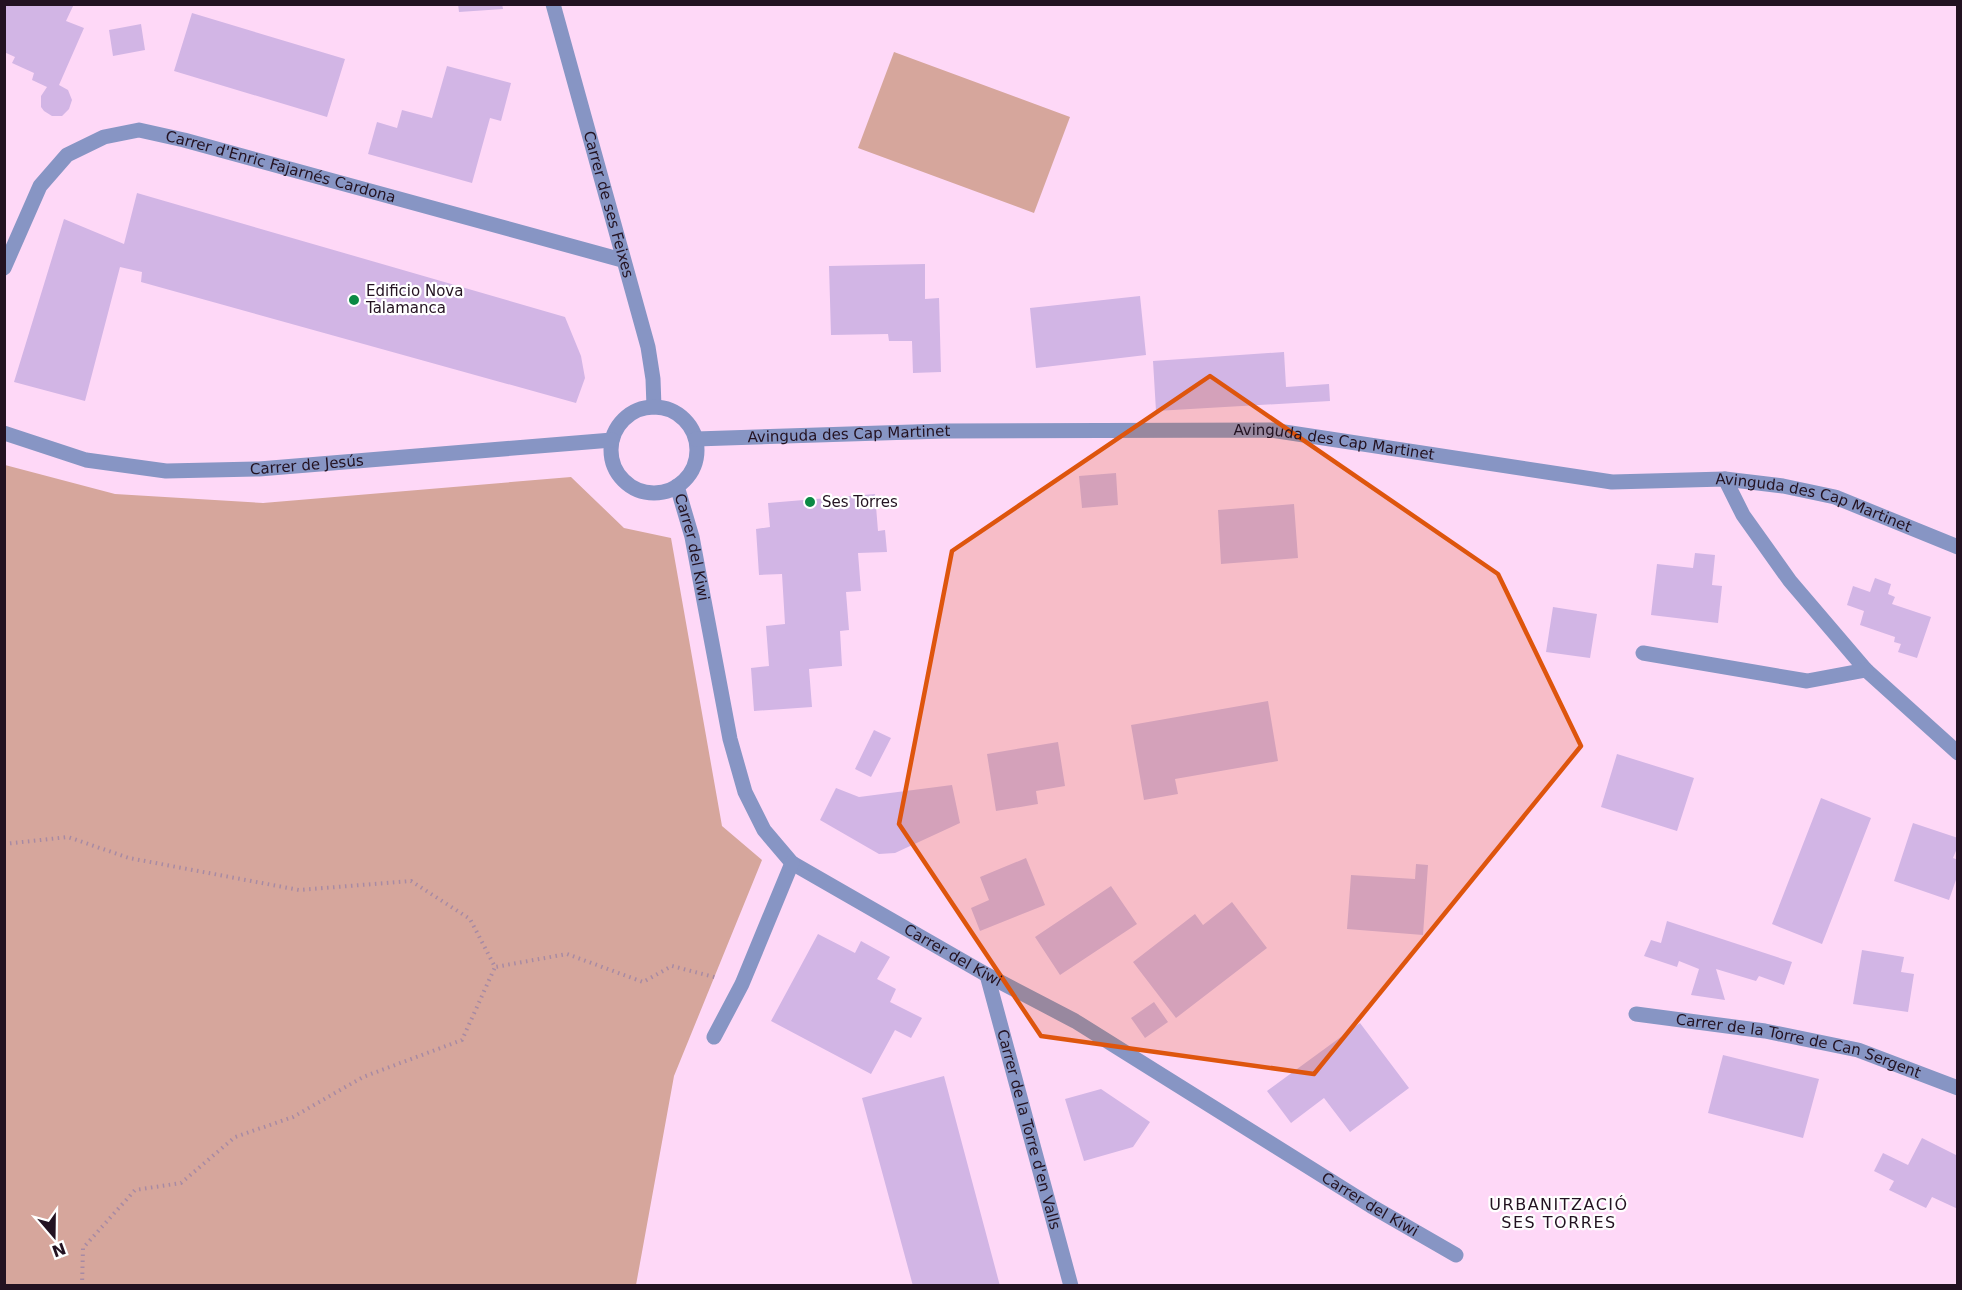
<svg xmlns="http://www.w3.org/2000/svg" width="1962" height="1290" font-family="'DejaVu Sans',sans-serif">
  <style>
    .green { fill: #d6a69c }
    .building { fill: #d2b5e5 }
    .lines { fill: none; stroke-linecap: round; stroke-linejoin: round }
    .path { stroke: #a88aa3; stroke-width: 4; stroke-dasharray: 1.5 4.5; stroke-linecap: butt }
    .minor { stroke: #8795c4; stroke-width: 15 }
    .marked { fill: #de550d; fill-opacity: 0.2; stroke: #de550d; stroke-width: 4.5; stroke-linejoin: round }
    .poi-dot { fill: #0a8944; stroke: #fff; stroke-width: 2 }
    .labels { text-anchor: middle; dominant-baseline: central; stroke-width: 4.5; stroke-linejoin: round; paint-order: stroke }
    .street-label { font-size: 15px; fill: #231221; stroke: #fff }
    .poi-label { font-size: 15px; fill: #231221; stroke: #fff; text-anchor: start }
    .neighbourhood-label { font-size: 16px; letter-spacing: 1.5px; fill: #231221; stroke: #fff }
  </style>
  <rect width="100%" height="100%" fill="#fed8f7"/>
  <path class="green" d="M894,52L1070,117L1034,213L858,148Z
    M5,465L115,494L263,503L571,477L624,528L671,538L722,826L762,860L674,1076L636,1285H5Z"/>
  <path class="building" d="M4,4H74L66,21L84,28L59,85L68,90L72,100L69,109L62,116H52L44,111L41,107V96L47,87L32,80L34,73L12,63L15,57L4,52Z
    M458,4H502L503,9L459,12Z
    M192,13L345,59L327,117L174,71Z
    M141,24L145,50L113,56L109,30Z
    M447,66L511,83L501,121L490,118L472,183L368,154L377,122L397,128L402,110L432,118Z
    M137,193L565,317L581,356L585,378L576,403L141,282L142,272L120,267L85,401L14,382L64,219L124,244Z
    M925,264V299L939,298L941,372L913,373L912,341H889L888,334L831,335L829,266Z
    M1140,296L1146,355L1036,368L1030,308Z
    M1284,352L1286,387L1329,384L1330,401L1156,411L1153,361Z
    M1116,473L1118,505L1082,508L1079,476Z
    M875,494L878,531L885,530L887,552L858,553L861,591L846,592L849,630L840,631L842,666L809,669L812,707L754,711L751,668L769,666L766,626L785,624L782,574L759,575L756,529L770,527L768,503Z
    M1294,504L1298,558L1221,564L1218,510Z
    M1695,553L1715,555L1712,585L1722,586L1718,623L1651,615L1657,564L1693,568Z
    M1875,578L1891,584L1888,594L1895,597L1892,604L1931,617L1917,658L1898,652L1901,644L1894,642L1895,637L1860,625L1864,611L1847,605L1853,586L1870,592Z
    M1553,607L1597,614L1590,658L1546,652Z
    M1268,701L1278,761L1175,779L1178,794L1144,800L1131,725Z
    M874,730L891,738L871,777L855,769Z
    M1058,742L1065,786L1036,791L1038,804L996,811L987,754Z
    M1617,754L1694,778L1677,831L1601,807Z
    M952,785L960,823L895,853L879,854L820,820L836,788L859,797Z
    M1821,798L1871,818L1822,944L1772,924Z
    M1913,823L1958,838V846L1953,858L1958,860V874L1949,900L1894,881Z
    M1026,858L1045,905L980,931L971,908L989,900L980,877Z
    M1416,864L1428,865L1423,935L1347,929L1351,875L1415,879Z
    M1111,886L1137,924L1060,975L1035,937Z
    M1232,902L1267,948L1176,1018L1133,962L1195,914L1203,925Z
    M1667,921L1792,962L1784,985L1759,976L1756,981L1716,969L1725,1000L1691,995L1699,969L1679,961L1677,967L1644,956L1651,940L1661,943Z
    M818,934L855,953L861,941L890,957L877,979L896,989L890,1002L922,1018L911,1038L895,1030L871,1074L771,1021Z
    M1862,950L1904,957L1901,972L1914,974L1908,1012L1853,1004Z
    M1154,1002L1168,1022L1145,1038L1131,1018Z
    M1360,1023L1409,1088L1350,1132L1324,1098L1291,1123L1267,1091Z
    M1723,1055L1819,1079L1803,1138L1708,1113Z
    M944,1076L1000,1286H913L862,1098Z
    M1101,1089L1150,1122L1133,1147L1084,1161L1065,1099Z
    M1922,1138L1958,1156V1209L1932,1197L1926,1208L1889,1190L1894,1181L1874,1171L1883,1153L1908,1165Z"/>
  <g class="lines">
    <path class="path" d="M4,844L68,837L129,858L299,890L411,881L470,919L495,967L567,954L643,982L672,966L718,978
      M82,1286L83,1248L135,1190L181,1183L235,1137L293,1117L363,1077L462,1040L495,967"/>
    <g class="minor">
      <path id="s1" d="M553,4L648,347L653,379L654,407"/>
      <path id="s2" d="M4,268L40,186L67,155L104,137L139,130L184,140L622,260"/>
      <circle cx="654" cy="450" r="43"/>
      <path id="s3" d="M4,433L86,460L166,471L259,469L612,440"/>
      <path id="s4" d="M696,439L944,431L1271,430L1612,482L1725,479L1783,486L1835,497L1958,547"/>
      <path d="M1725,479L1743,515L1790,581L1866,670L1958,753"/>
      <path id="s5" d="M677,486L692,537L730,739L745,792L764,830L792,863L987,975L1075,1021L1371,1206L1456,1255"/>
      <path d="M1643,653L1807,681L1866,670"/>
      <path id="s6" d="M987,975L1071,1286"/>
      <path id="s7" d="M1636,1014L1765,1031L1858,1050L1958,1088"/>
      <path d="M714,1037L742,984L792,863"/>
    </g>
  </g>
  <path class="marked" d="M1210,376L1498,574L1581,746L1314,1074L1041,1036L899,824L952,551Z"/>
  <g class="poi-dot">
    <circle cx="354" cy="300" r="6"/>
    <circle cx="810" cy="502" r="6"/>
  </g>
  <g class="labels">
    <g class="street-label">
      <text stroke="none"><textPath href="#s2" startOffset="354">Carrer d'Enric Fajarnés Cardona</textPath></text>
      <text stroke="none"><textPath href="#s1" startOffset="208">Carrer de ses Feixes</textPath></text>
      <text stroke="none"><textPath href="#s4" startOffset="153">Avinguda des Cap Martinet</textPath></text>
      <text stroke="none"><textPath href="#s4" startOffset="639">Avinguda des Cap Martinet</textPath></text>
      <text stroke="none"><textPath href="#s3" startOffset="308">Carrer de Jesús</textPath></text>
      <text stroke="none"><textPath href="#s4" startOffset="1125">Avinguda des Cap Martinet</textPath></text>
      <text stroke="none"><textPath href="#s5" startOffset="63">Carrer del Kiwi</textPath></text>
      <text stroke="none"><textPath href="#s5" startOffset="585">Carrer del Kiwi</textPath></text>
      <text stroke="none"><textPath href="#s7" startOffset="166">Carrer de la Torre de Can Sergent</textPath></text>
      <text stroke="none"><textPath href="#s6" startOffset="160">Carrer de la Torre d'en Valls</textPath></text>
      <text stroke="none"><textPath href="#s5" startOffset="1071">Carrer del Kiwi</textPath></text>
    </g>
    <g class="poi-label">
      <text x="366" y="291">Edificio Nova<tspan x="366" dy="17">Talamanca</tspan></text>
      <text x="822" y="502">Ses Torres</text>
    </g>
    <g class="neighbourhood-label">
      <text x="1559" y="1204">URBANITZACIÓ<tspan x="1559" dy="18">SES TORRES</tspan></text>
    </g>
  </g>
  <rect width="1962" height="1290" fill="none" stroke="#231221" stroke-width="12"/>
  <g transform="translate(54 1236) rotate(160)" stroke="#ffffff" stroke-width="4.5" paint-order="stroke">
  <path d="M0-4.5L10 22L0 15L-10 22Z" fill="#231221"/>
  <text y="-9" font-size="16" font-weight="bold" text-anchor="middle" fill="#231221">N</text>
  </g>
</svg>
